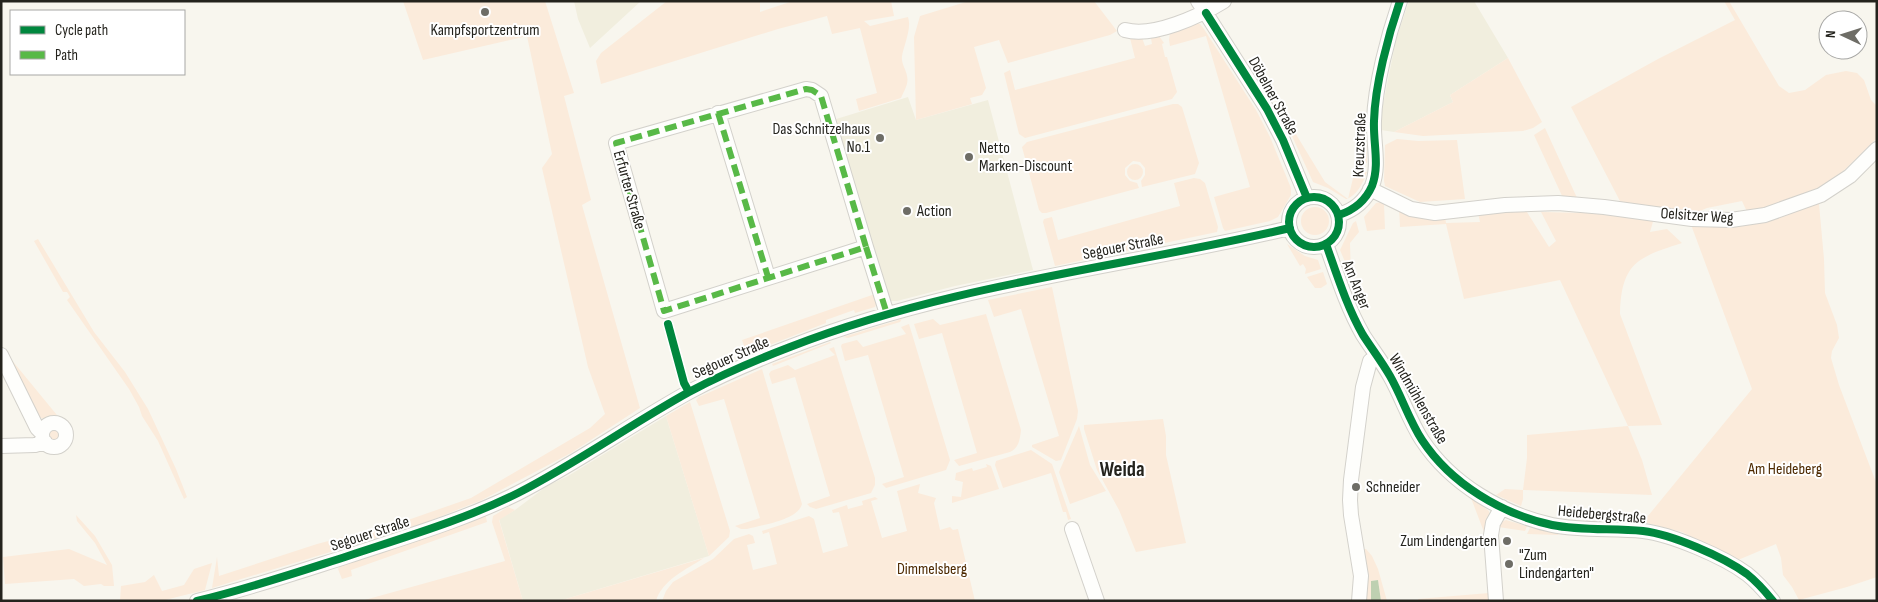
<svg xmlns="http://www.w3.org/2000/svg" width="1878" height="602" font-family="'Sofia Sans Condensed',sans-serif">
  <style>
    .built { fill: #f1eede }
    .green { fill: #fbebdb }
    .water { fill: #bed0b1 }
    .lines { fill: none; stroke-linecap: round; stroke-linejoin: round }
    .minor-casing { stroke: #d3d1cb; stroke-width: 16 }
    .minor { stroke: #fefefc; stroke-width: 14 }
    .quiet { stroke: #58b947; stroke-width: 6; stroke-dasharray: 12 6; stroke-linecap: butt }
    .cycleway-casing { stroke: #fff; stroke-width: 11 }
    .cycleway { stroke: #00873e; stroke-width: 8 }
    .poi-dot { fill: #6e6d66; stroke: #fff; stroke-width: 2 }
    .labels { text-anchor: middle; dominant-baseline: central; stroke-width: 4; stroke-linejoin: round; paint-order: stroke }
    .poi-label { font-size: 16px; fill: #24231d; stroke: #fff; text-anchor: start }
    .street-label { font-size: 16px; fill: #24231d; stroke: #fff }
    .park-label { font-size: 16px; fill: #4d2900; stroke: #fff }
    .district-label { font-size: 21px; font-weight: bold; fill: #24231d; stroke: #fff }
  </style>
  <rect width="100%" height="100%" fill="#f8f6ee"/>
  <path class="built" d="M574,1H641L590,48L578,19Z
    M1409,1H1474L1508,58L1450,95L1453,102L1394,132L1381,130V114L1396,40Z
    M908,97L916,120L988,100L1033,270L955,286L897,301H891L887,295L833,120Z
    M666,416L709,556L559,601H523L499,519L515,510L547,486L568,476Z"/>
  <path class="green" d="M403,1H545L574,93L564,96L591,200L582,205L640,408L571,453L482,500L419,525L212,588L217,557L219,576L317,544L405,521L471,498L590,428L605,414L588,367L542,168L552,154L527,36L423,60Z
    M667,1H760V12L793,1H891L894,16L864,21L870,26L908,17C912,28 904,45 902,56C901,64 906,69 907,76C909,84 904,91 901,98L859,111L856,99L877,93L860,28L832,34L827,16L778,29L601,84L596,61L601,53Z
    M969,1H1094L1117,31L1110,35L1008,63L999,40L974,47L986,88L982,95L970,98L972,104L916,120L914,37L920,16Z
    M1724,1H1729L1779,86L1789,93L1805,90L1826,75L1846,71L1857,73L1864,80L1871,100L1877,106V138L1830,184L1802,198L1748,214L1742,201L1707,208L1693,214L1622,205L1571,107L1658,59L1735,20Z
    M1196,23L1200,24L1204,29L1256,110L1270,137L1291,188V195L1278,217L1270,221L1225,231L1223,228L1214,197L1250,187L1206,36L1170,46L1169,40L1170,33Z
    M1150,33H1157L1164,43L1162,44L1165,57H1167L1177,92L1172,99L1025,138L1019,134L1004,73L1010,70L1015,90L1135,58L1130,38L1141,35L1145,46L1152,44Z
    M1508,58L1542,122L1533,128L1523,131L1423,136L1394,132L1453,102L1450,95Z
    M1277,103L1325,182L1348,199L1355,170L1367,172C1363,183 1357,196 1346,199L1328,188L1313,182Z
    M1173,104H1178L1182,107L1199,163L1195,174L1142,187L1141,181L1145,175V168L1140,162L1133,161L1125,168V175L1130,181L1137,183L1139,188L1046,213H1042L1039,210L1022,147L1027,142Z
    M1545,128L1578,200L1563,198L1534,135Z
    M1361,136L1366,139L1367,163L1356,161Z
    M1397,139L1418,141L1457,140L1465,199L1420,202L1385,186L1384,181L1385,145Z
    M1127 172a8 8 0 1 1 16 0a8 8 0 1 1-16 0Z
    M1194,178L1200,179L1205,183L1218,227L1217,232L1055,266L1043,222L1044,219L1052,217L1058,240L1180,206L1174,183Z
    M1824,198L1819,204L1824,259L1825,293L1837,325L1839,338L1832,351L1831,358L1839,385L1877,485V577L1847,587L1799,600L1792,587L1783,575L1781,558L1776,544L1738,560L1682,532L1643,522L1752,389L1690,222Z
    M1381,202L1384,204L1385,229L1367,231L1364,217L1376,203Z
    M1301 221a14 14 0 1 1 28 0a14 14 0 1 1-28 0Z
    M1399,208L1445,216L1446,223L1480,222L1478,213L1525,209L1549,247L1556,241L1541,212L1584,213L1586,209L1654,218L1650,232L1667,229L1682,243C1638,257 1621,263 1620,314L1662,425L1628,426L1642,460L1652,495L1523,490V499L1521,506L1496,495L1505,489L1523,490L1527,458V435L1628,426L1560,280L1464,299L1446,224L1400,227Z
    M1356,221L1359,232L1350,243L1351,276L1340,250L1353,223Z
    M38,239L94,332L125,372L148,409L176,469L187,497L184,499L158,441L142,416L139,407L129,389L67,300L70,297L67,292H63L34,241Z
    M1287,244L1305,256L1318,260L1321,269L1305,274L1306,269L1303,264L1300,266Z
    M1323,272L1327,284L1321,288H1315L1307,277Z
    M1052,287L1078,411L1077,419L1061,460L1056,461L1032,447V445L1059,436L1021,309L994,317L988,300Z
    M875,294L877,302L875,307L855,313L854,310L826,320V323L747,354L742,340Z
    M986,314L1021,430C1020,439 1019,448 1010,452L959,466L954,460L977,453L942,333L919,339L914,324L933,319L940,325Z
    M902,319L900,322L848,338L843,337Z
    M909,324L950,460L946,470L886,488L882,484L904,477L868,355L845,361L841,346L842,344L857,340L863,347L906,334L901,327Z
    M830,342L831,343L773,366L772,364Z
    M1,347L61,420L39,418Z
    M834,347L875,478V485L871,493L816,509L810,507L807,504L830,496L795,377L772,384L769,374L771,371L788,365L795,370L835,355L829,349Z
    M762,369L802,504C798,520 762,525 747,529H741L735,526L760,518L724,399L699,406L696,400L699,397Z
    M690,402L730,531L729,537L709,556L666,416Z
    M1163,419L1166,436V455L1186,543L1136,552L1119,510L1097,470L1084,429V425Z
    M1079,426L1090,465L1106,491L1070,504L1059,472Z
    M48 435a7 7 0 1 1 14 0a7 7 0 1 1-14 0Z
    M1031,450L1052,464L1071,519L1068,520L1066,512H1063L1051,473L1003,488L995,465L996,461Z
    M986,464L991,466L999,489L952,503V496L961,497L963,482L955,480L956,473L972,468L973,471L987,467Z
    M920,484L918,493L936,498L934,503L940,530L950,527L953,530L958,529L975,601H662L666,591L673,582L713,559L734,539L749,534L753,536L755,543L747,545L753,570L777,564L769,532L763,534L762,531L809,516L814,519L823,553L848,546L839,512L833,513L832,510L847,505L848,509L863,505L862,501L875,497L878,499L871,501L882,538L907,531L897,491Z
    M1471,498L1489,511C1491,518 1487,525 1484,532Z
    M508,507L515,510L499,520L523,601H361L505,561L492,522L493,516Z
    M485,513L487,522L351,570L352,576L342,579L338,569L341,564Z
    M76,515L95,536L112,565L114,586H104L101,584L84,586L74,579L5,584L3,557L69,549L107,565L95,543L77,521Z
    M1506,520L1527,526L1525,531L1498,527L1501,522Z
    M1530,528L1556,533L1559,535L1527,534Z
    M1362,549H1366L1372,556L1378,569L1387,601H1381L1378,580L1371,581V601H1363Z
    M704,558C687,569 662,580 656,601H559Z
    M212,563L205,590L161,601H120L121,586L145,582L154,575L162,591L184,585L194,569Z
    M1489,593L1490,601H1419L1418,599Z"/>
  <path class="water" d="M1378,580L1381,601H1371V581Z"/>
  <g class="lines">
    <g class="minor-casing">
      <path id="minor" d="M1198,1L1267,109L1283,140L1307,198
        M1125,30C1153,38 1200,16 1224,1
        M806,89L812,90L821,96L866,247L664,311L616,143Z
        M718,113L768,277
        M1370,189L1411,209L1435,213L1505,205L1558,203L1604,207L1692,219L1731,220L1765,215L1821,195L1850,176L1877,149
        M1289 222a25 25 0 1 1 50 0a25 25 0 1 1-50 0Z
        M1339,215C1354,210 1365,202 1372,186C1380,165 1373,143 1374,121C1375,85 1388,36 1400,1
        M1326,244C1337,275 1347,307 1363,335C1372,349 1382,362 1390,376C1402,397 1409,420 1422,440C1451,484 1502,514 1552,525C1582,531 1613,528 1643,531C1671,534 1724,557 1747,574C1757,582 1765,591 1773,601
        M866,247L887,314
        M1,355L37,428L42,433
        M42 435a12 12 0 1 1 24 0a12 12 0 1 1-24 0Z
        M1,446L35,445L45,442
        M1072,529L1097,601
        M197,601C248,589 298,572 348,556C405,537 464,520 518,493C577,463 631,424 689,392C721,375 756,360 790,347C951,284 1124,267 1290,228
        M1359,601L1361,576L1351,515L1350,500L1351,480L1363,387L1370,361L1377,356
        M1496,601L1491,535L1493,523L1502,507"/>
    </g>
    <use href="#minor" class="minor"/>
    <path class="quiet" d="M806,89L812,90L821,96L866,247L664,311L616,143Z
      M718,113L768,277
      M866,247L887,314"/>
    <g class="cycleway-casing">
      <path id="cycleway" d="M1206,13L1267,109L1283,140L1307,198
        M1289 222a25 25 0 1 1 50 0a25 25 0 1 1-50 0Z
        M1339,215C1354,210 1365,202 1372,186C1380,165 1373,143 1374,121C1375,85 1388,36 1400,1
        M1326,244C1337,275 1347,307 1363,335C1372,349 1382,362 1390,376C1402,397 1409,420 1422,440C1451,484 1502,514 1552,525C1582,531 1613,528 1643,531C1671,534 1724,557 1747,574C1757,582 1765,591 1773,601
        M668,324L684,383L689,392
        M197,601C248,589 298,572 348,556C405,537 464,520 518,493C577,463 631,424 689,392C721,375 756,360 790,347C951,284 1124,267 1290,228"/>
    </g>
    <use href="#cycleway" class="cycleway"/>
  </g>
  <g class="poi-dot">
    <circle cx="485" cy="12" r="5"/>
    <circle cx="880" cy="138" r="5"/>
    <circle cx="969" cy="157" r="5"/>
    <circle cx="907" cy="211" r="5"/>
    <circle cx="1356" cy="487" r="5"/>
    <circle cx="1507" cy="541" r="5"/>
    <circle cx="1509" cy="564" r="5"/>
  </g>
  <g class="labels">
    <g class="poi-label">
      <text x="485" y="30" text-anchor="middle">Kampfsportzentrum</text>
      <text x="870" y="129" text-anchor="end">Das Schnitzelhaus<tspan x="870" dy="18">No.1</tspan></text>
      <text x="979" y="148">Netto<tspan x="979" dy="18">Marken-Discount</tspan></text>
      <text x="917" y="211">Action</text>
      <text x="1366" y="487">Schneider</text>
      <text x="1497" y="541" text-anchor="end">Zum Lindengarten</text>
      <text x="1519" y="555">"Zum<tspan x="1519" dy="18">Lindengarten"</tspan></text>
    </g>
    <g class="street-label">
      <text transform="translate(1273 96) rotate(61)">Döbelner Straße</text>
      <text transform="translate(1360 145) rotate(-88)">Kreuzstraße</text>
      <text transform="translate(629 190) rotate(74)">Erfurter Straße</text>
      <text transform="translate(1697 216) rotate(4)">Oelsitzer Weg</text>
      <text transform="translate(1123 247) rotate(-11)">Segouer Straße</text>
      <text transform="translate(1356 285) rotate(68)">Am Anger</text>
      <text transform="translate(731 358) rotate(-24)">Segouer Straße</text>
      <text transform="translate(1418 399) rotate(60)">Windmühlenstraße</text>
      <text transform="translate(1602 515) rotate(5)">Heidebergstraße</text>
      <text transform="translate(370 534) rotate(-18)">Segouer Straße</text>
    </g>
    <g class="park-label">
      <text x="1785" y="469">Am Heideberg</text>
      <text x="932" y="569">Dimmelsberg</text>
    </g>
    <g class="district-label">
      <text x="1122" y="469">Weida</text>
    </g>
  </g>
  <rect width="1878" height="602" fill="none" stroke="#24231d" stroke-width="5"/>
  <rect x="10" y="10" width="175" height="65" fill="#ffffff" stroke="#a7a7a5"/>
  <rect x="20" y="26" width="25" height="8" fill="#00873e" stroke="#a7a7a5"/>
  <text x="55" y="35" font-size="15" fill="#24231d">Cycle path</text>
  <rect x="20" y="51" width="25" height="8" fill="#58b947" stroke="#a7a7a5"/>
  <text x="55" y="60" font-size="15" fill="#24231d">Path</text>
  <g transform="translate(1843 35) rotate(274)"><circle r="24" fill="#ffffff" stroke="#a7a7a5"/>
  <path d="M0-4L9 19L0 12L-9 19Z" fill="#6e6d66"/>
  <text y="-8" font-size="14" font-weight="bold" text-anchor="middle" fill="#24231d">N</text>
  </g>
</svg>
